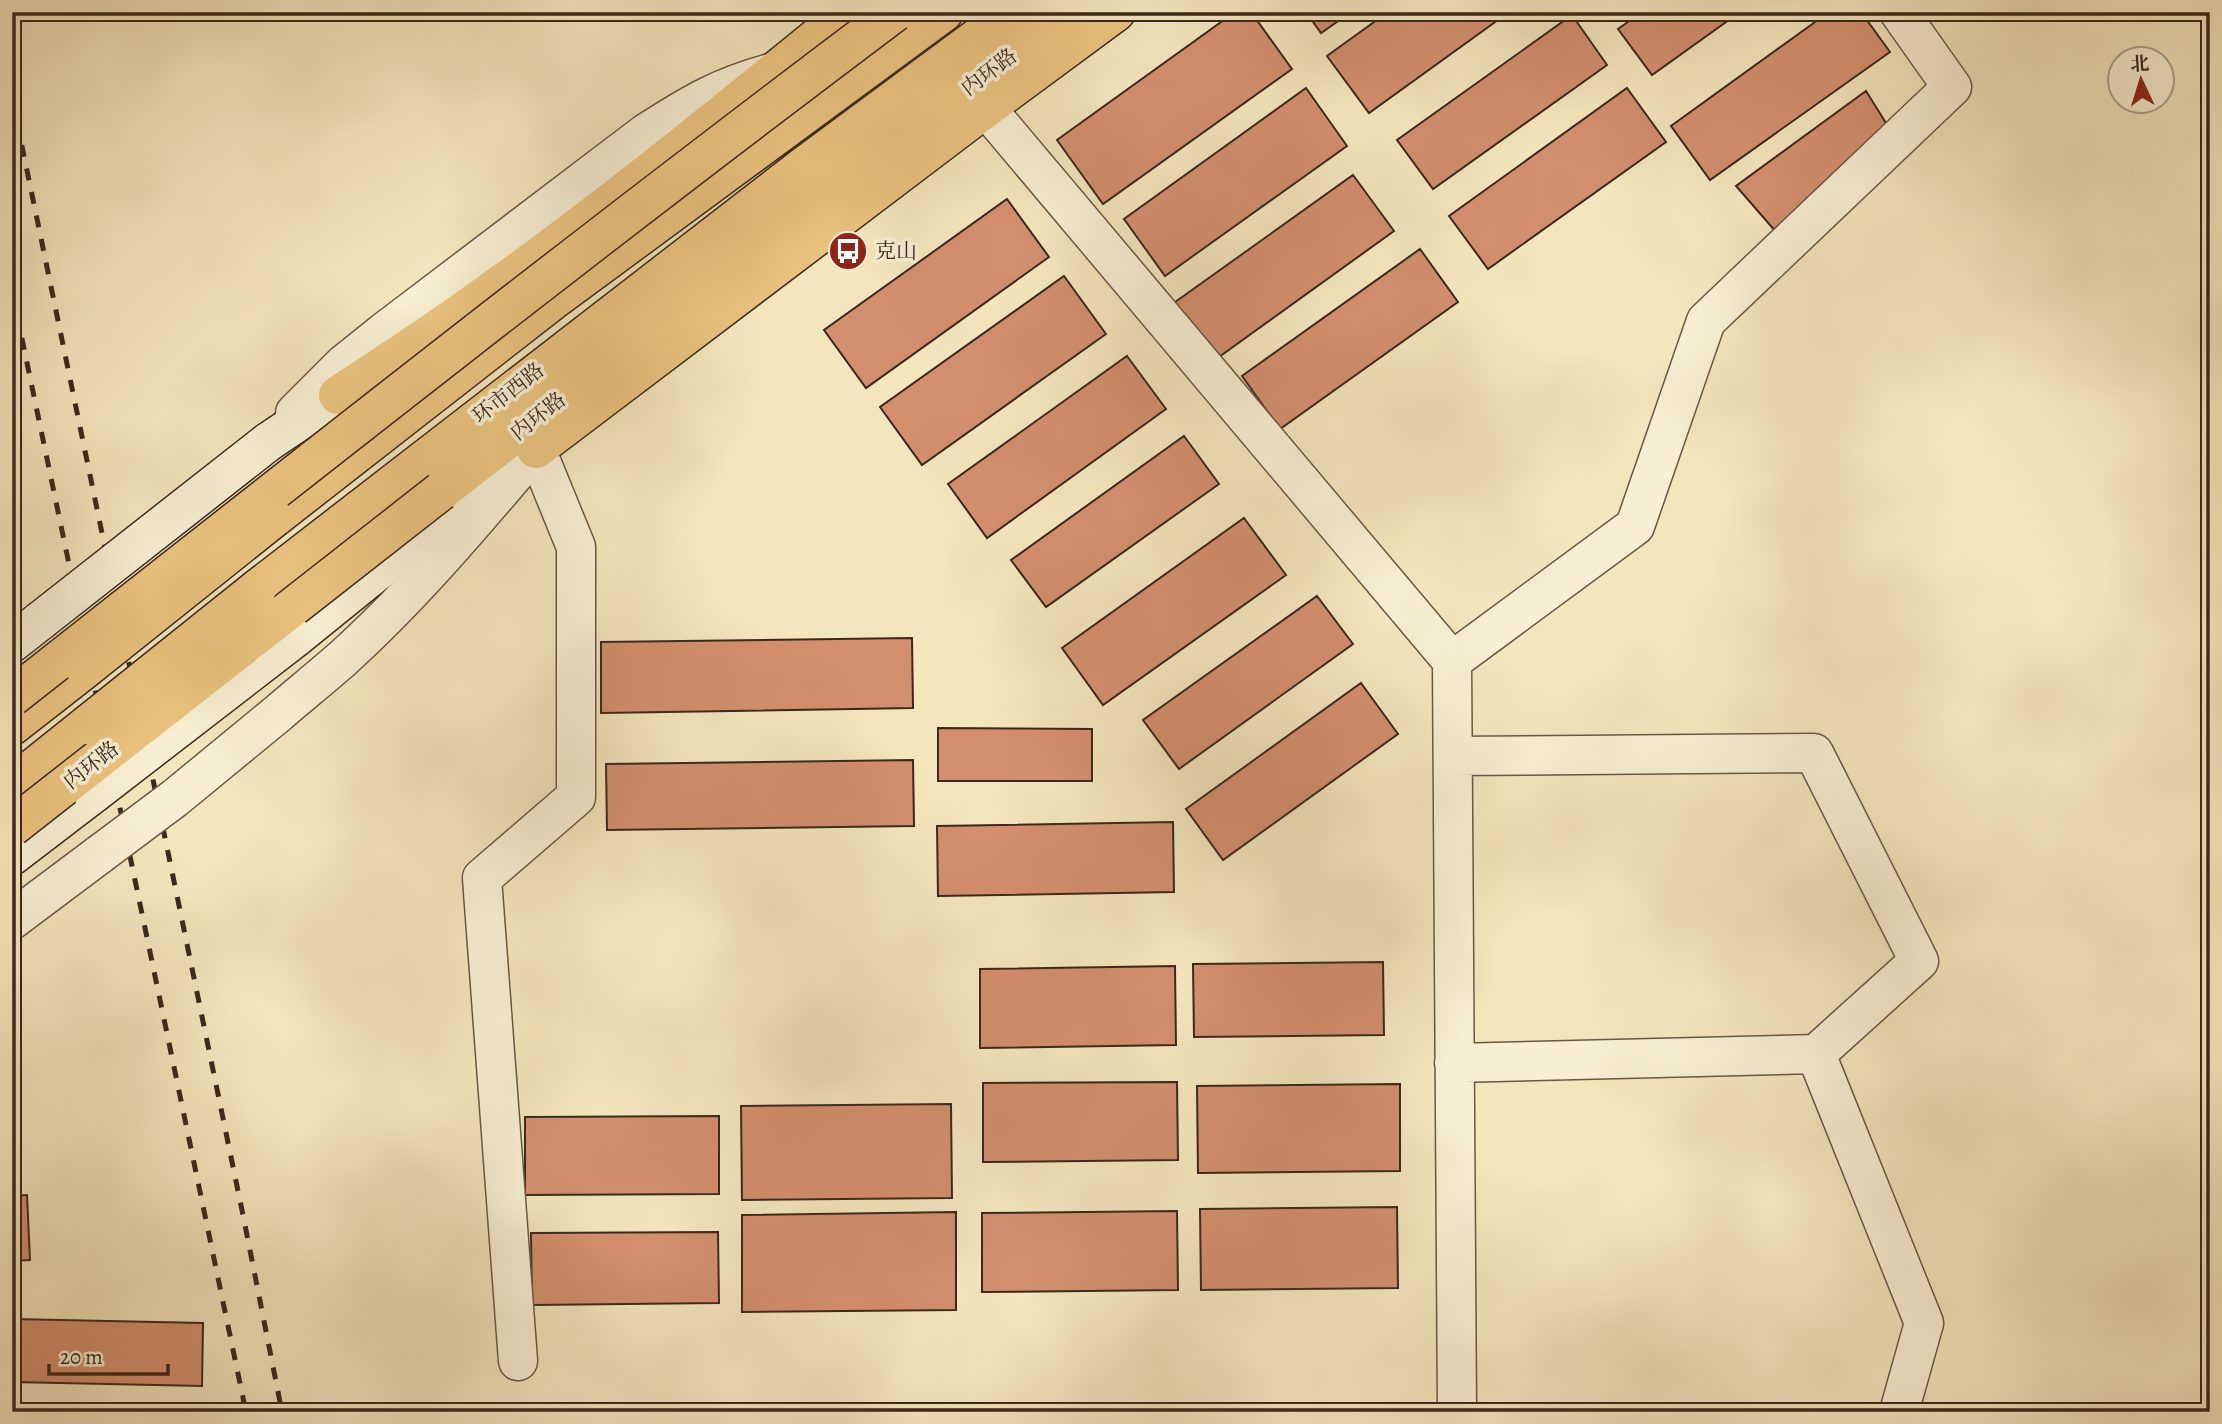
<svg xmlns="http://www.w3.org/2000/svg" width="2222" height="1424" font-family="Alegreya,'Noto Serif SC',serif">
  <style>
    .building { fill: #d38e6e; stroke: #3a281e; stroke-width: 2 }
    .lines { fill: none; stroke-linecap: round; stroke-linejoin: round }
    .minor-casing { stroke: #685746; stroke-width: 41 }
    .secondary-casing { stroke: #3a281e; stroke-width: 41 }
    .primary-casing { stroke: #3a281e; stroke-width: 41 }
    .trunk-casing { stroke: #3a281e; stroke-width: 41 }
    .minor { stroke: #f7eed3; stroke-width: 38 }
    .secondary { stroke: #f7eed3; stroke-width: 38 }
    .primary { stroke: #eac27e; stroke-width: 38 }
    .trunk { stroke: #eac27e; stroke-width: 38 }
    .rail { stroke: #3a281e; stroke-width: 5; stroke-dasharray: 12 12; stroke-linecap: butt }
    .minor-bridge-casing { stroke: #685746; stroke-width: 41; stroke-linecap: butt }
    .secondary-bridge-casing { stroke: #3a281e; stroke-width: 41; stroke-linecap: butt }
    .primary-bridge-casing { stroke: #3a281e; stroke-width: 41; stroke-linecap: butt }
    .trunk-bridge-casing { stroke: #3a281e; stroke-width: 41; stroke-linecap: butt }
    .minor-bridge { stroke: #f7eed3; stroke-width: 38 }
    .secondary-bridge { stroke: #f7eed3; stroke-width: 38 }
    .primary-bridge { stroke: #eac27e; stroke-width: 38 }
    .trunk-bridge { stroke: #eac27e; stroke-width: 38 }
    .labels { text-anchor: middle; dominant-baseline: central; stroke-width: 7; stroke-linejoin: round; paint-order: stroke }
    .street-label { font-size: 21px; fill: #3a281e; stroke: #f7eed3 }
    .poi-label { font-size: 21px; fill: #3a281e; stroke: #f7eed3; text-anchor: start }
  </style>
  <rect width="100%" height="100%" fill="#f3e5bc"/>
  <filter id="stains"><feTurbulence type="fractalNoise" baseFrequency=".00286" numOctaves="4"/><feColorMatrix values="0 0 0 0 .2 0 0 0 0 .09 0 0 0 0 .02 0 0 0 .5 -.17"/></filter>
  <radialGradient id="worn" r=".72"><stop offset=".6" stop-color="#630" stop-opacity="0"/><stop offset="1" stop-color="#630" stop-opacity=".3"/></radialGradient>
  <path class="building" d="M1235,12H1251L1292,69L1103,204L1057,140Z
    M1306,12H1351L1321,33Z
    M1388,12H1509L1369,113L1327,56Z
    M1642,12H1740L1652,75L1618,29Z
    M1829,12H1861L1890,52L1710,180L1671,126Z
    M1572,15L1607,65L1433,189L1397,140Z
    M1306,88L1347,146L1165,276L1124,219Z
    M1627,88L1666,142L1488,269L1449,216Z
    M1866,91L1891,131L1777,233L1736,186Z
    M1353,175L1394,231L1212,362L1171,305Z
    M1007,199L1049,257L866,388L824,330Z
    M1420,249L1458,302L1280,429L1242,376Z
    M1064,276L1106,334L922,465L880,407Z
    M1127,356L1166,409L987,538L948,484Z
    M1184,436L1219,484L1046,607L1011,560Z
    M1244,518L1286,575L1103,705L1062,648Z
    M1317,596L1353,644L1179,769L1143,720Z
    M912,638L913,708L601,713V642Z
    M1361,683L1398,734L1223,860L1186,809Z
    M938,728L1092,729V781H938Z
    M913,760L914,826L607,830L606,764Z
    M1173,822L1174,892L938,896L937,826Z
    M1383,962L1384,1035L1194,1037L1193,964Z
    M1175,966L1176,1045L980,1048V969Z
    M1177,1082L1178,1160L983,1162V1083Z
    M1400,1084V1171L1198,1173L1197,1086Z
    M951,1104L952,1198L742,1200L741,1106Z
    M719,1116V1194L525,1195V1117Z
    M27,1195L30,1260L12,1261V1196Z
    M1397,1207L1398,1288L1201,1290L1200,1209Z
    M1177,1211L1178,1290L982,1292V1213Z
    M956,1212V1310L742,1312V1215Z
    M718,1232L719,1303L532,1305L531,1233Z
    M12,1319L203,1323L202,1386L12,1382Z"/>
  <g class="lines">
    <g class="minor-casing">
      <path id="minor" d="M986,108L1452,661
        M295,413L344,364L384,332L646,133C691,104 721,86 774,72L775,74
        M276,715C297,697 319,679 341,660C412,596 474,522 536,449L576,547V797L482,878L518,1361
        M1453,756L1814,753L1919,961L1816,1054
        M12,920L100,854
        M1454,1063L1816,1054L1924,1323L1899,1412
        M1457,1412L1452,661L1635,526L1706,321L1952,87L1899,12"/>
    </g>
    <g class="secondary-casing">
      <path id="secondary" d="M268,442L338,395L370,384
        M295,638L432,527L536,449
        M12,643L40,621
        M12,856L93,794"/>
    </g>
    <g class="primary-casing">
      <path id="primary" d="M338,395C381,367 424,339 466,309C598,216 723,114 848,12
        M536,449L986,108L1116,12
        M274,518L552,301L944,12
        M257,589L804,166L1012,12
        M12,726L85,669
        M12,785L87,725"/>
    </g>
    <g class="trunk-casing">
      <path id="trunk" d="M441,491L766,239L1070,12"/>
    </g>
    <use href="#minor" class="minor"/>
    <use href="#secondary" class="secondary"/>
    <use href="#primary" class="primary"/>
    <use href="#trunk" class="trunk"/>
    <path class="rail" d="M12,98L243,1215L282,1412
      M12,291L246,1412"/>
    <g class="minor-bridge-casing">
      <path id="minor-bridge" d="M100,854L175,798L276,715"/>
    </g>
    <g class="secondary-bridge-casing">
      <path id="secondary-bridge" d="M40,621L268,442
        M93,794L295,638"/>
    </g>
    <g class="primary-bridge-casing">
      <path id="primary-bridge" d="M85,669L274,518
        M87,725L257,589"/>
    </g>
    <g class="trunk-bridge-casing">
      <path id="trunk-bridge" d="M12,697C304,467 597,236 895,12
        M12,827L441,491"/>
    </g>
    <use href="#minor-bridge" class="minor-bridge"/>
    <use href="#secondary-bridge" class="secondary-bridge"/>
    <use href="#primary-bridge" class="primary-bridge"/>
    <use href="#trunk-bridge" class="trunk-bridge"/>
  </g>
  <defs>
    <g id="bus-disc" transform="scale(2.0125)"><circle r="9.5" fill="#8f2418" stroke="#f7eed3"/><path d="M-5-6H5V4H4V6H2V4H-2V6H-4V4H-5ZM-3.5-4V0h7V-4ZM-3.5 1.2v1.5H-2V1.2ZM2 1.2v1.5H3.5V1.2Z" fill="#fff"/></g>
  </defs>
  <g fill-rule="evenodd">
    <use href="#bus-disc" x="848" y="251"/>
  </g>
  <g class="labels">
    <g class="street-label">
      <text transform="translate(989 72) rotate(-37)">内环路</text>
      <text transform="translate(508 393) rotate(-38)">环市西路</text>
      <text transform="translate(538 416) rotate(-38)">内环路</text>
      <text transform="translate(91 765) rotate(-38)">内环路</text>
    </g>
    <g class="poi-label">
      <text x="875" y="251">克山</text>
    </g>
  </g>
  <rect width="2222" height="1424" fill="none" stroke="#f3e5bc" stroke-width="42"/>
  <rect x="14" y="14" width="2194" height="1396" fill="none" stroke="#3a281e" stroke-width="3.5"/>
  <rect x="21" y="21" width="2180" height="1382" fill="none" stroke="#3a281e" stroke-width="2"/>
  <g transform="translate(2141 80) rotate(356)"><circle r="33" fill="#f7eed3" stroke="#ab9f8b" stroke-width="2"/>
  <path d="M0-5L12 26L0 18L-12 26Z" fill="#8f2418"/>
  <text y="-10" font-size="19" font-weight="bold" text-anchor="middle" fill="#3a281e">北</text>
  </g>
  <path d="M49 1364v10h119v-10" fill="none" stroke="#3a281e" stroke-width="3.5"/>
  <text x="60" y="1364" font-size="21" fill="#3a281e" stroke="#f7eed3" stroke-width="5" paint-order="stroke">20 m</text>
  <rect width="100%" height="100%" filter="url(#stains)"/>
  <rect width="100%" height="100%" fill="url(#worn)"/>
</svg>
